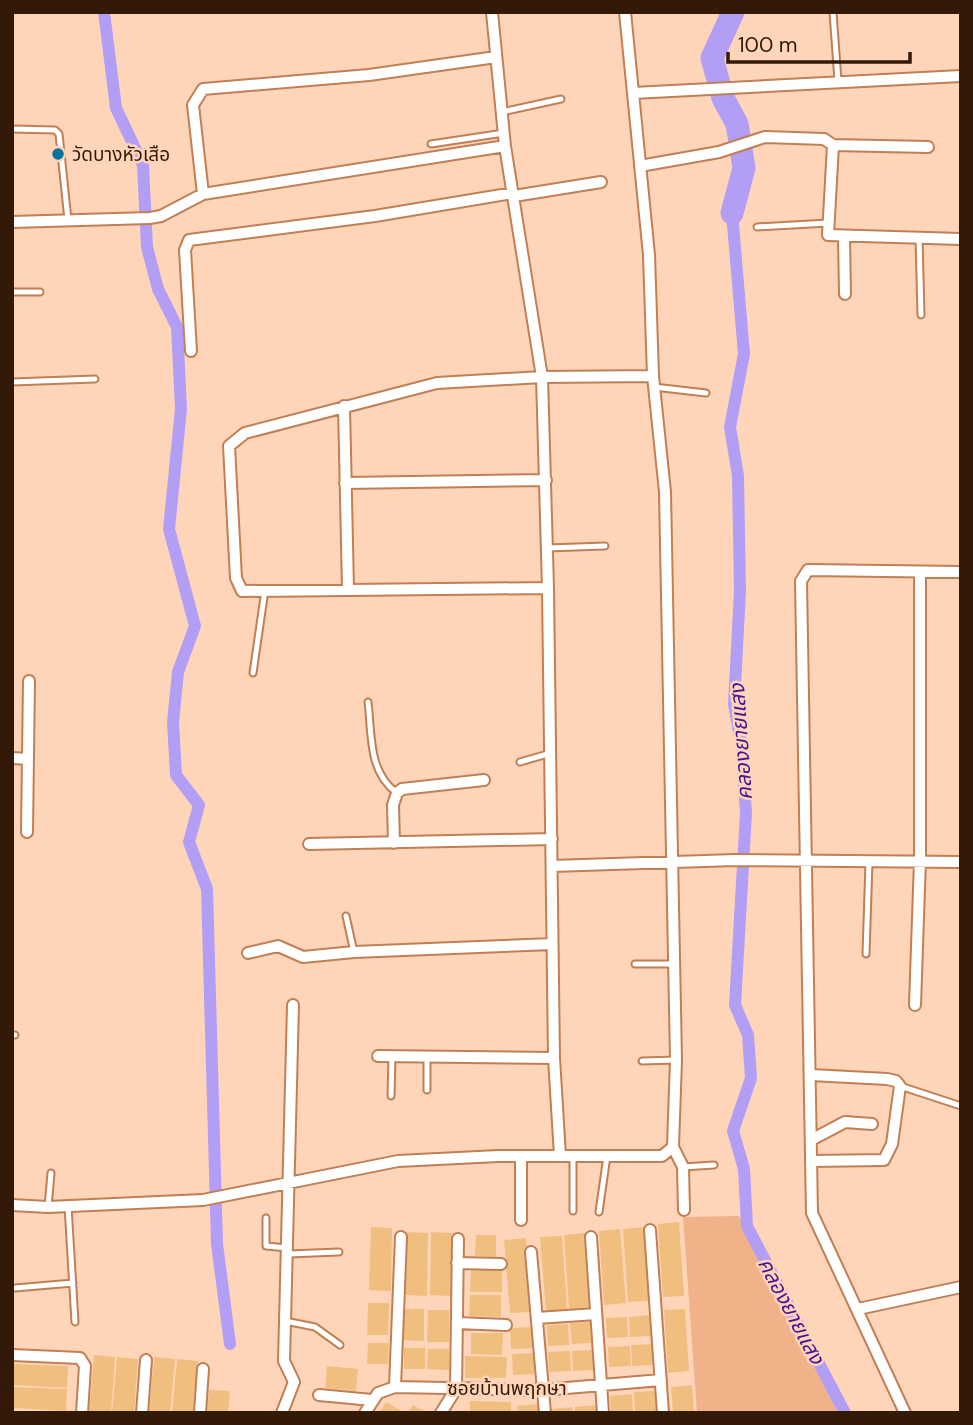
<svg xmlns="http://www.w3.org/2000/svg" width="973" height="1425" font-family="'DM Sans','Noto Sans Thai',sans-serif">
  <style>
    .green { fill: #f2b289 }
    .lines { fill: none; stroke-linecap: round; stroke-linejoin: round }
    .canal { stroke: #b29ef5; stroke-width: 12 }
    .river { stroke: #b29ef5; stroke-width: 23 }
    .building { fill: #f0bf7f }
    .lane-casing { stroke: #c07f54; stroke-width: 9 }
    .street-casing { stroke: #c07f54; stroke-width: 14 }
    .lane { stroke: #fff; stroke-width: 5 }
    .street { stroke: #fff; stroke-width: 10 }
    .poi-dot { fill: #06749f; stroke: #ffd5ba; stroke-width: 2.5 }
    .labels { text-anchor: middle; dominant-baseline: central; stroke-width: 5; stroke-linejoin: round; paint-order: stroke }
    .poi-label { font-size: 19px; fill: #331907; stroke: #ffd5ba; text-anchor: start }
    .street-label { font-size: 19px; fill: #331907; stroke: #ffd5ba }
    .water-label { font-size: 21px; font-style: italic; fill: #4a1496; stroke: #ffd5ba }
  </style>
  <rect width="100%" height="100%" fill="#ffd5ba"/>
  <path class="green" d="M739,1216L838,1413H697L683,1217Z"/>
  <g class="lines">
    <path class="canal" d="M104,12L116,108L143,165L147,247L158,289L177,327L181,409L169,529L195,626L178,672L173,722L176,775L199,805L189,842L207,889L217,1244L230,1344
      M732,213L744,354L730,427L738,476L740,591L734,704L742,750L746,813L735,1005L748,1035L751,1078L733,1131L744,1169L747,1226L845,1413"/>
    <path class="river" d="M732,213L744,168L737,124L723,98L712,58L733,12"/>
  </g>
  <path class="building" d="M679,1222L684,1296L663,1297L658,1224Z
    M371,1227L392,1228L391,1291L369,1290Z
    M644,1227L649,1301L628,1302L623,1229Z
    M620,1229L626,1303L604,1305L599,1231Z
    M407,1232L428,1233L427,1296L405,1295Z
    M431,1232L452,1233L451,1296L430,1295Z
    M585,1233L590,1307L569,1309L564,1235Z
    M476,1235H496V1257L475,1256Z
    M562,1236L567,1309L546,1311L540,1237Z
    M526,1238L531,1312L510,1313L504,1240Z
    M471,1270H502V1292H470Z
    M470,1295H501V1317L469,1316Z
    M368,1303H389L388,1335H367Z
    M403,1309H424V1341L402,1340Z
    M685,1309L689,1371L668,1373L664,1310Z
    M428,1310H449V1342H427Z
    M650,1315L651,1336L630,1337L629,1317Z
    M627,1317L628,1337L607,1338L606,1318Z
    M592,1322L593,1343L572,1344L570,1323Z
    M568,1324L569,1345L548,1346L547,1325Z
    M532,1327L533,1348L511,1349L510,1328Z
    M471,1333H503L502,1355L471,1354Z
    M368,1343H389L388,1364H367Z
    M653,1344L654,1365L632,1366L631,1345Z
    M630,1346L631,1366L609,1367L608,1347Z
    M404,1348H425V1369H404Z
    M428,1349H449V1370L427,1369Z
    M593,1350L595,1370L573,1371L572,1351Z
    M570,1351L571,1371L549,1372L548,1352Z
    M534,1353L535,1374L513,1375L512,1354Z
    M94,1355L115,1357L111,1413H89Z
    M465,1356L507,1357L506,1378H465Z
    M117,1357L138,1359L134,1413H112Z
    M154,1357L175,1359L170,1413H149Z
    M177,1359L198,1361L193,1413H172Z
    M12,1364L68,1366L67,1388L12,1385Z
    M327,1366L358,1369L356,1391L325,1388Z
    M692,1385L694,1413H673L671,1387Z
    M12,1387L67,1389L66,1411L12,1408Z
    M209,1390L230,1391L228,1413H207Z
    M655,1391L656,1413H635L634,1392Z
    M632,1394L633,1413H611L610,1396Z
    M470,1401L511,1402V1413H470Z
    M386,1402L405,1413H379Z
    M539,1404V1413H518L517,1406Z
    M413,1405L427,1413H408Z
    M596,1405V1413H575V1407Z
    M572,1407L573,1413H551V1409Z"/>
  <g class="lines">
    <g class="lane-casing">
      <path id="lane" d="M833,12L838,81
        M502,112L561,99
        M12,129L55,130L59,134L68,220
        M431,144L504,133
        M757,227L828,223
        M919,238L921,315
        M12,292H40
        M12,382L95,379
        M654,387L706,393
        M547,548L605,546
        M253,673L265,590
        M368,702C372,735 368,772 397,793
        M520,762L551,753
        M346,916L354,952
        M866,954L869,862
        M635,964H674
        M12,1035H15
        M642,1061L676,1060
        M900,1086L961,1106
        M427,1090V1057
        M391,1096L392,1056
        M683,1167L714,1165
        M68,1206L75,1322
        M48,1207L51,1173
        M573,1211V1156
        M599,1212L607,1156
        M266,1218V1246L288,1248
        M288,1254L339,1252
        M15,1288L73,1283
        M285,1321L315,1327L340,1345"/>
    </g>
    <g class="street-casing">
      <path id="street" d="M492,12L505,146L542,377L548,588L554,1058L560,1156
        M633,93L961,76
        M833,145L928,147
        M640,166L719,152L765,137L824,139L833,145L828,235L961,239
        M203,194L193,105L203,89L369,75L496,57
        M514,196L601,182
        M12,222L150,218L161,216L203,194L505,146
        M844,237L845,294
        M191,351L185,250L189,240L375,216L513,193
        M344,406L348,589
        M345,483L546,480
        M548,588L242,591L236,578L229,446L245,433L437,383L542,377L653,376
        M12,758L28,759
        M27,832L29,681
        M394,843L393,805L397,793L402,789L484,780
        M309,844L552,839
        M552,866L735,860L961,862
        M248,953L278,946L303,957L354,952L552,944
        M915,1005L920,860V572
        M378,1056L554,1058
        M811,1075L887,1079L896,1081L900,1086L892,1144L884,1160L811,1161
        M811,1140L845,1122L872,1124
        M673,1147L683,1167L684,1210
        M521,1156V1220
        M12,1205L48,1207L203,1200L398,1161L498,1156H662L673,1147L676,1060L665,492L653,376L649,255L625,12
        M650,1230L663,1413
        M591,1237L603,1413
        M531,1252L545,1413
        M457,1263L501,1264
        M858,1309L961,1287
        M537,1318L596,1314
        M457,1323L506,1325
        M12,1355L80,1358L85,1366L82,1413
        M395,1387L401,1237
        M319,1395L372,1400
        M142,1413L146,1360
        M200,1413L203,1369
        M282,1413L294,1382L284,1361L293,1005
        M365,1413L378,1393L395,1387L543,1390L661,1380
        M441,1413L456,1389L458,1239
        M905,1413L812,1213L801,581L808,570L961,572"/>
    </g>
    <use href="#lane" class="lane"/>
    <use href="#street" class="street"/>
  </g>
  <circle class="poi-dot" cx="58" cy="154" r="7"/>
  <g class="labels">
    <g class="poi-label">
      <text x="72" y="154">วัดบางหัวเสือ</text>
    </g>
    <g class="street-label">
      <text x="507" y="1388">ซอยบ้านพฤกษา</text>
    </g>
    <g class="water-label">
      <text transform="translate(741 742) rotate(-94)">คลองยายแสง</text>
      <text transform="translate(791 1311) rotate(62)">คลองยายแสง</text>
    </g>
  </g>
  <rect width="973" height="1425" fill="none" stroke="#331907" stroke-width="28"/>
  <path d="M728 52v10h182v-10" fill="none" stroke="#331907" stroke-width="3.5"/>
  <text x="738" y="52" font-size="21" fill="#331907" stroke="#ffd5ba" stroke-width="5" paint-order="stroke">100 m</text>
</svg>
